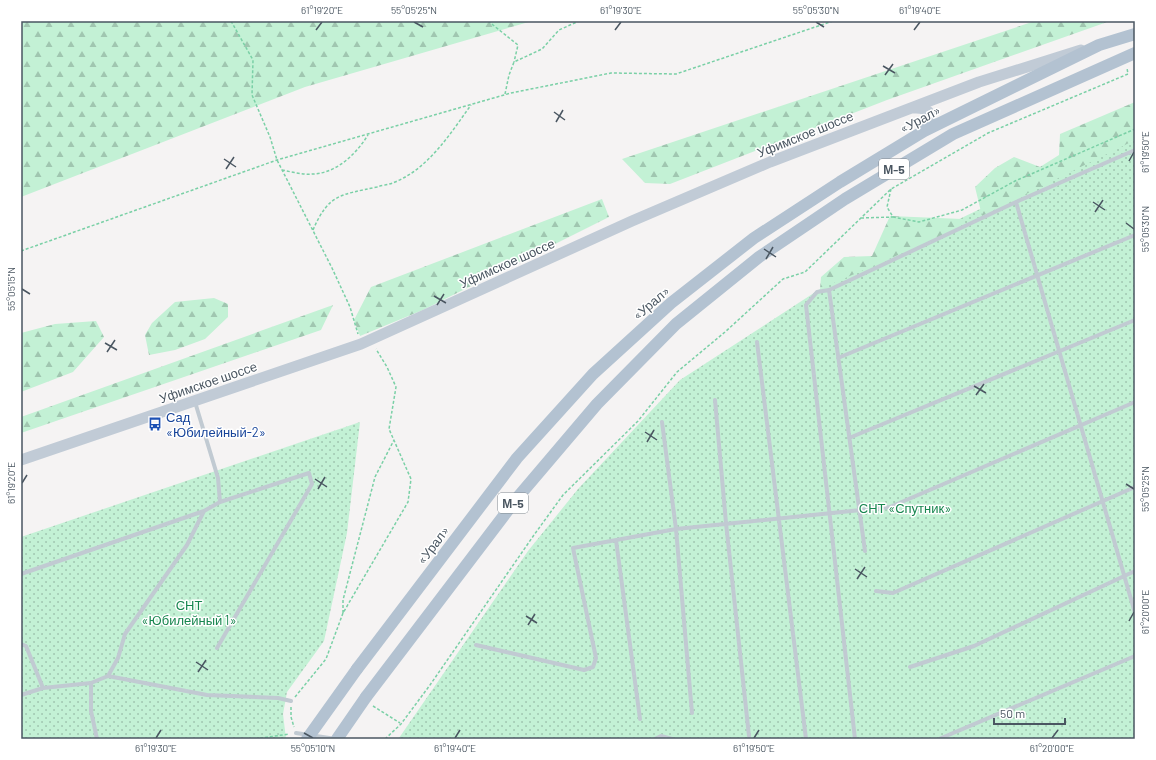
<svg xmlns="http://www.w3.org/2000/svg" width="1156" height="760" font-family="Barlow,sans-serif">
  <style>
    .grass { fill: url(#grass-dots) }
    .forest { fill: url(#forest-firs) }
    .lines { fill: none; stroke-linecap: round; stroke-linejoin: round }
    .path { stroke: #7ad0a6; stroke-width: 1.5; stroke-dasharray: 3 2; stroke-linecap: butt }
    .service { stroke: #c1cad2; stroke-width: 4 }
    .secondary { stroke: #c1cbd6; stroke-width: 11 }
    .primary { stroke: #b3c2d1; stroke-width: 12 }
    .primary-bridge { stroke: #b3c2d1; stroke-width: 12 }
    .ticks { fill: none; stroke: #4a5661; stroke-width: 1.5 }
    .labels { text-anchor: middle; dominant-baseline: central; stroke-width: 3; stroke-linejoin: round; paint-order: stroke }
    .shield { fill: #fff; stroke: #808990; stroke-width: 1 }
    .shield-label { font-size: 12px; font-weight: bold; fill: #4a5661 }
    .street-label { font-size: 13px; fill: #4a5661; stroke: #fff }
    .transit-label { font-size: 13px; fill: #164399; stroke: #fff; text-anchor: start }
    .park-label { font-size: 13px; fill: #17864f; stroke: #fff }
    .neatline { fill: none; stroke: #4a5661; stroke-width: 1.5 }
    .ticks-label { font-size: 10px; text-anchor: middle; fill: #4a5661 }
  </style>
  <defs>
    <pattern id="grass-dots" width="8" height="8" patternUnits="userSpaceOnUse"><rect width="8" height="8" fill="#c3f1d5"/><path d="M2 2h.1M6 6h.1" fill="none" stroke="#a0c6b0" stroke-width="1.8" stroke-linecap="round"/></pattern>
    <pattern id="forest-firs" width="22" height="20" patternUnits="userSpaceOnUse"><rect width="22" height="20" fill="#c3f1d5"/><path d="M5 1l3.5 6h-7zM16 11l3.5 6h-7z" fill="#a0c6b0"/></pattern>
  </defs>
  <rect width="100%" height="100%" fill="#f5f3f3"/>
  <path class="grass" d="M1135,140V739H404L399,738L528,551L578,489L680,380L820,289L870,262L1038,181Z
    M360,422L347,533L324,641L287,692L283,714L286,739H21V537Z"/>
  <path class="forest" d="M21,21H532L305,87L21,197Z
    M1035,21H1110L887,100L670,184L645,183L622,159Z
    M1135,102V140L982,216L975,187L995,168L1014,157L1040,167L1059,155L1060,134Z
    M602,199L609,217L423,310L360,336L354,320L371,287Z
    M890,216L962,219L953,231L820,289L821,277L844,257L872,256Z
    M214,298L228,304V317L205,339L175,350L149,355L145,335L152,323L175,302Z
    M333,305L321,330L21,433V417Z
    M96,321L104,337L73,372L21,392V333L55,324Z"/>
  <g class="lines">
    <path class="path" d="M231,21L253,60L252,95L270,137L277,160L332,268L350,307L358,334
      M488,21L518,45L514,62
      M505,94L509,75L514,62L542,49L559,30L579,21
      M282,170C292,172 303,175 313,174C337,173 356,154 368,135
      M891,189L887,207L893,217L919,222L962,210L1015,181L1135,129
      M861,218L893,217
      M313,230C329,193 341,195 377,187C382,185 389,185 395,182C429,168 450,134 471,105
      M21,251L277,160L511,93L611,73L676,74L833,21
      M343,613V600L375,477L394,440
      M295,697L326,659L343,613L408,502L411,479L389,429L396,387L387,367L376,349
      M373,706L400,723
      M291,707V717L294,727
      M255,739L289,734
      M385,739L401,724L430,685L534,535L563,495L638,421L677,372L725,332L783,279L805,272L891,189L988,133L1128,74L1127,68"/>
    <path class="service" d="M1016,202L1135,613
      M829,290L865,551
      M757,342L806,739
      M838,358L1135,235
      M715,400L726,523L749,736
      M195,402L218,478L220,502
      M662,422L676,529L692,713
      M849,438L1135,320
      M616,540L640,719
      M21,574L204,511L220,502L309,473L312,484L217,648
      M876,591L893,593L1135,487
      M21,644L26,646L43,688
      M476,645L584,670L593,667L596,658L573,548L676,529L890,507L1135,402
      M910,667L974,646L1135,571
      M108,676L118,658L125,634L187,545L204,511
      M91,683V711L97,739
      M21,695L43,688L91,683L108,676L207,695L278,698L291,701
      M296,733L336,739
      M655,739L661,736L672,739
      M855,739L806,305L817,292L829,290L1016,202L1135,150
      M939,739L1135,656"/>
    <path class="secondary" d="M913,108C932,107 935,117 924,131
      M21,460L361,344L632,221L770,162L979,82L1081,50"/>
    <path class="primary" d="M357,669L517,458L593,374L671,303L754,238L840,182L924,131L1099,45L1135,34
      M366,697L518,497L597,404L676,324L759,257L845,199L953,134L1135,53"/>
    <path class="primary-bridge" d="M307,739L357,669
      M337,739L366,697"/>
  </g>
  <path class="ticks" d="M414,22L423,27M816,22L824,27M316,30L322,22M615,30L621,22M914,30L920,22M883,66L895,73M885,75L893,64M554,112L565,120M556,122L563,110M224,159L236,167M1129,161L1134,152M226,169L234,157M1093,202L1105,210M1095,212L1103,200M1126,223L1134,229M764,249L776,257M766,259L773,247M22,289L30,294M434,296L446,303M437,305L444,294M105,343L117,350M107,352L115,340M974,386L986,393M976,395L984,384M645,432L657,440M647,442L654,430M315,479L327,487M22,483L27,475M1126,484L1134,489M318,489L325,477M855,569L867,577M857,579L865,567M526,616L537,623M1129,621L1134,612M528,625L535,614M196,662L208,670M198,672L206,660M304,733L313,738M156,738L161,730M455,738L460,730M754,738L759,730M1052,738L1058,730"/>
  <defs>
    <g id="bus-bare" transform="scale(1.08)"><path d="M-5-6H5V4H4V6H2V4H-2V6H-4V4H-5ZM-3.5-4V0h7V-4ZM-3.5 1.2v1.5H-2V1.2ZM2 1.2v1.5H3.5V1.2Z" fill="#1a4fb4" stroke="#fff" stroke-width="2.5" paint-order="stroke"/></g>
  </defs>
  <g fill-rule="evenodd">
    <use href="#bus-bare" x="155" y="424"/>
  </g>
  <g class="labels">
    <g class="shield">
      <rect x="879" y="159" width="30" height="20" rx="3"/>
      <rect x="498" y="493" width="30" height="20" rx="3"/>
    </g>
    <g class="shield-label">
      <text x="894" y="169">М-5</text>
      <text x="513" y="503">М-5</text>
    </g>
    <g class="street-label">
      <text transform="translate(920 119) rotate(-28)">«Урал»</text>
      <text transform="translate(805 134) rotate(-22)">Уфимское шоссе</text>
      <text transform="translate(507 263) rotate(-24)">Уфимское шоссе</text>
      <text transform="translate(651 303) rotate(-41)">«Урал»</text>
      <text transform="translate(208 382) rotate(-19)">Уфимское шоссе</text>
      <text transform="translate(433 545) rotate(-53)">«Урал»</text>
    </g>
    <g class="transit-label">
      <text x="166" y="417">Сад<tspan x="166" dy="15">«Юбилейный-2»</tspan></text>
    </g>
    <g class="park-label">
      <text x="905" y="508">СНТ «Спутник»</text>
      <text x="189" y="605">СНТ<tspan x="189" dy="15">«Юбилейный 1»</tspan></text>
    </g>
  </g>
  <rect width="1156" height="760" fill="none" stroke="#ffffff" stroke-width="44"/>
  <path d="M994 718v6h71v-6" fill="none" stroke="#4a5661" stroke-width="2"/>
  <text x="1000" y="718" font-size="12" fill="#4a5661" stroke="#ffffff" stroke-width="3" paint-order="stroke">50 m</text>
  <rect x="22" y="22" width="1112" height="716" class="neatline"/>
  <g class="ticks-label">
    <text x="322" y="14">61°19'20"E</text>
    <text x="414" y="14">55°05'25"N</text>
    <text x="621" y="14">61°19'30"E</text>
    <text x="816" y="14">55°05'30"N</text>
    <text x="920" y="14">61°19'40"E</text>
    <text transform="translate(1145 152) rotate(-90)" y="4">61°19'50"E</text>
    <text transform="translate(1145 229) rotate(-90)" y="4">55°05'30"N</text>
    <text transform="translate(11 289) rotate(-90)" y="4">55°05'15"N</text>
    <text transform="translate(11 483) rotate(-90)" y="4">61°19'20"E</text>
    <text transform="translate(1145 489) rotate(-90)" y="4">55°05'25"N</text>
    <text transform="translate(1145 612) rotate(-90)" y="4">61°20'00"E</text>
    <text x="156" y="752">61°19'30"E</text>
    <text x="313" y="752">55°05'10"N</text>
    <text x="455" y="752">61°19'40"E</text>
    <text x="754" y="752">61°19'50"E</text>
    <text x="1052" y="752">61°20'00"E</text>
  </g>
</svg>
